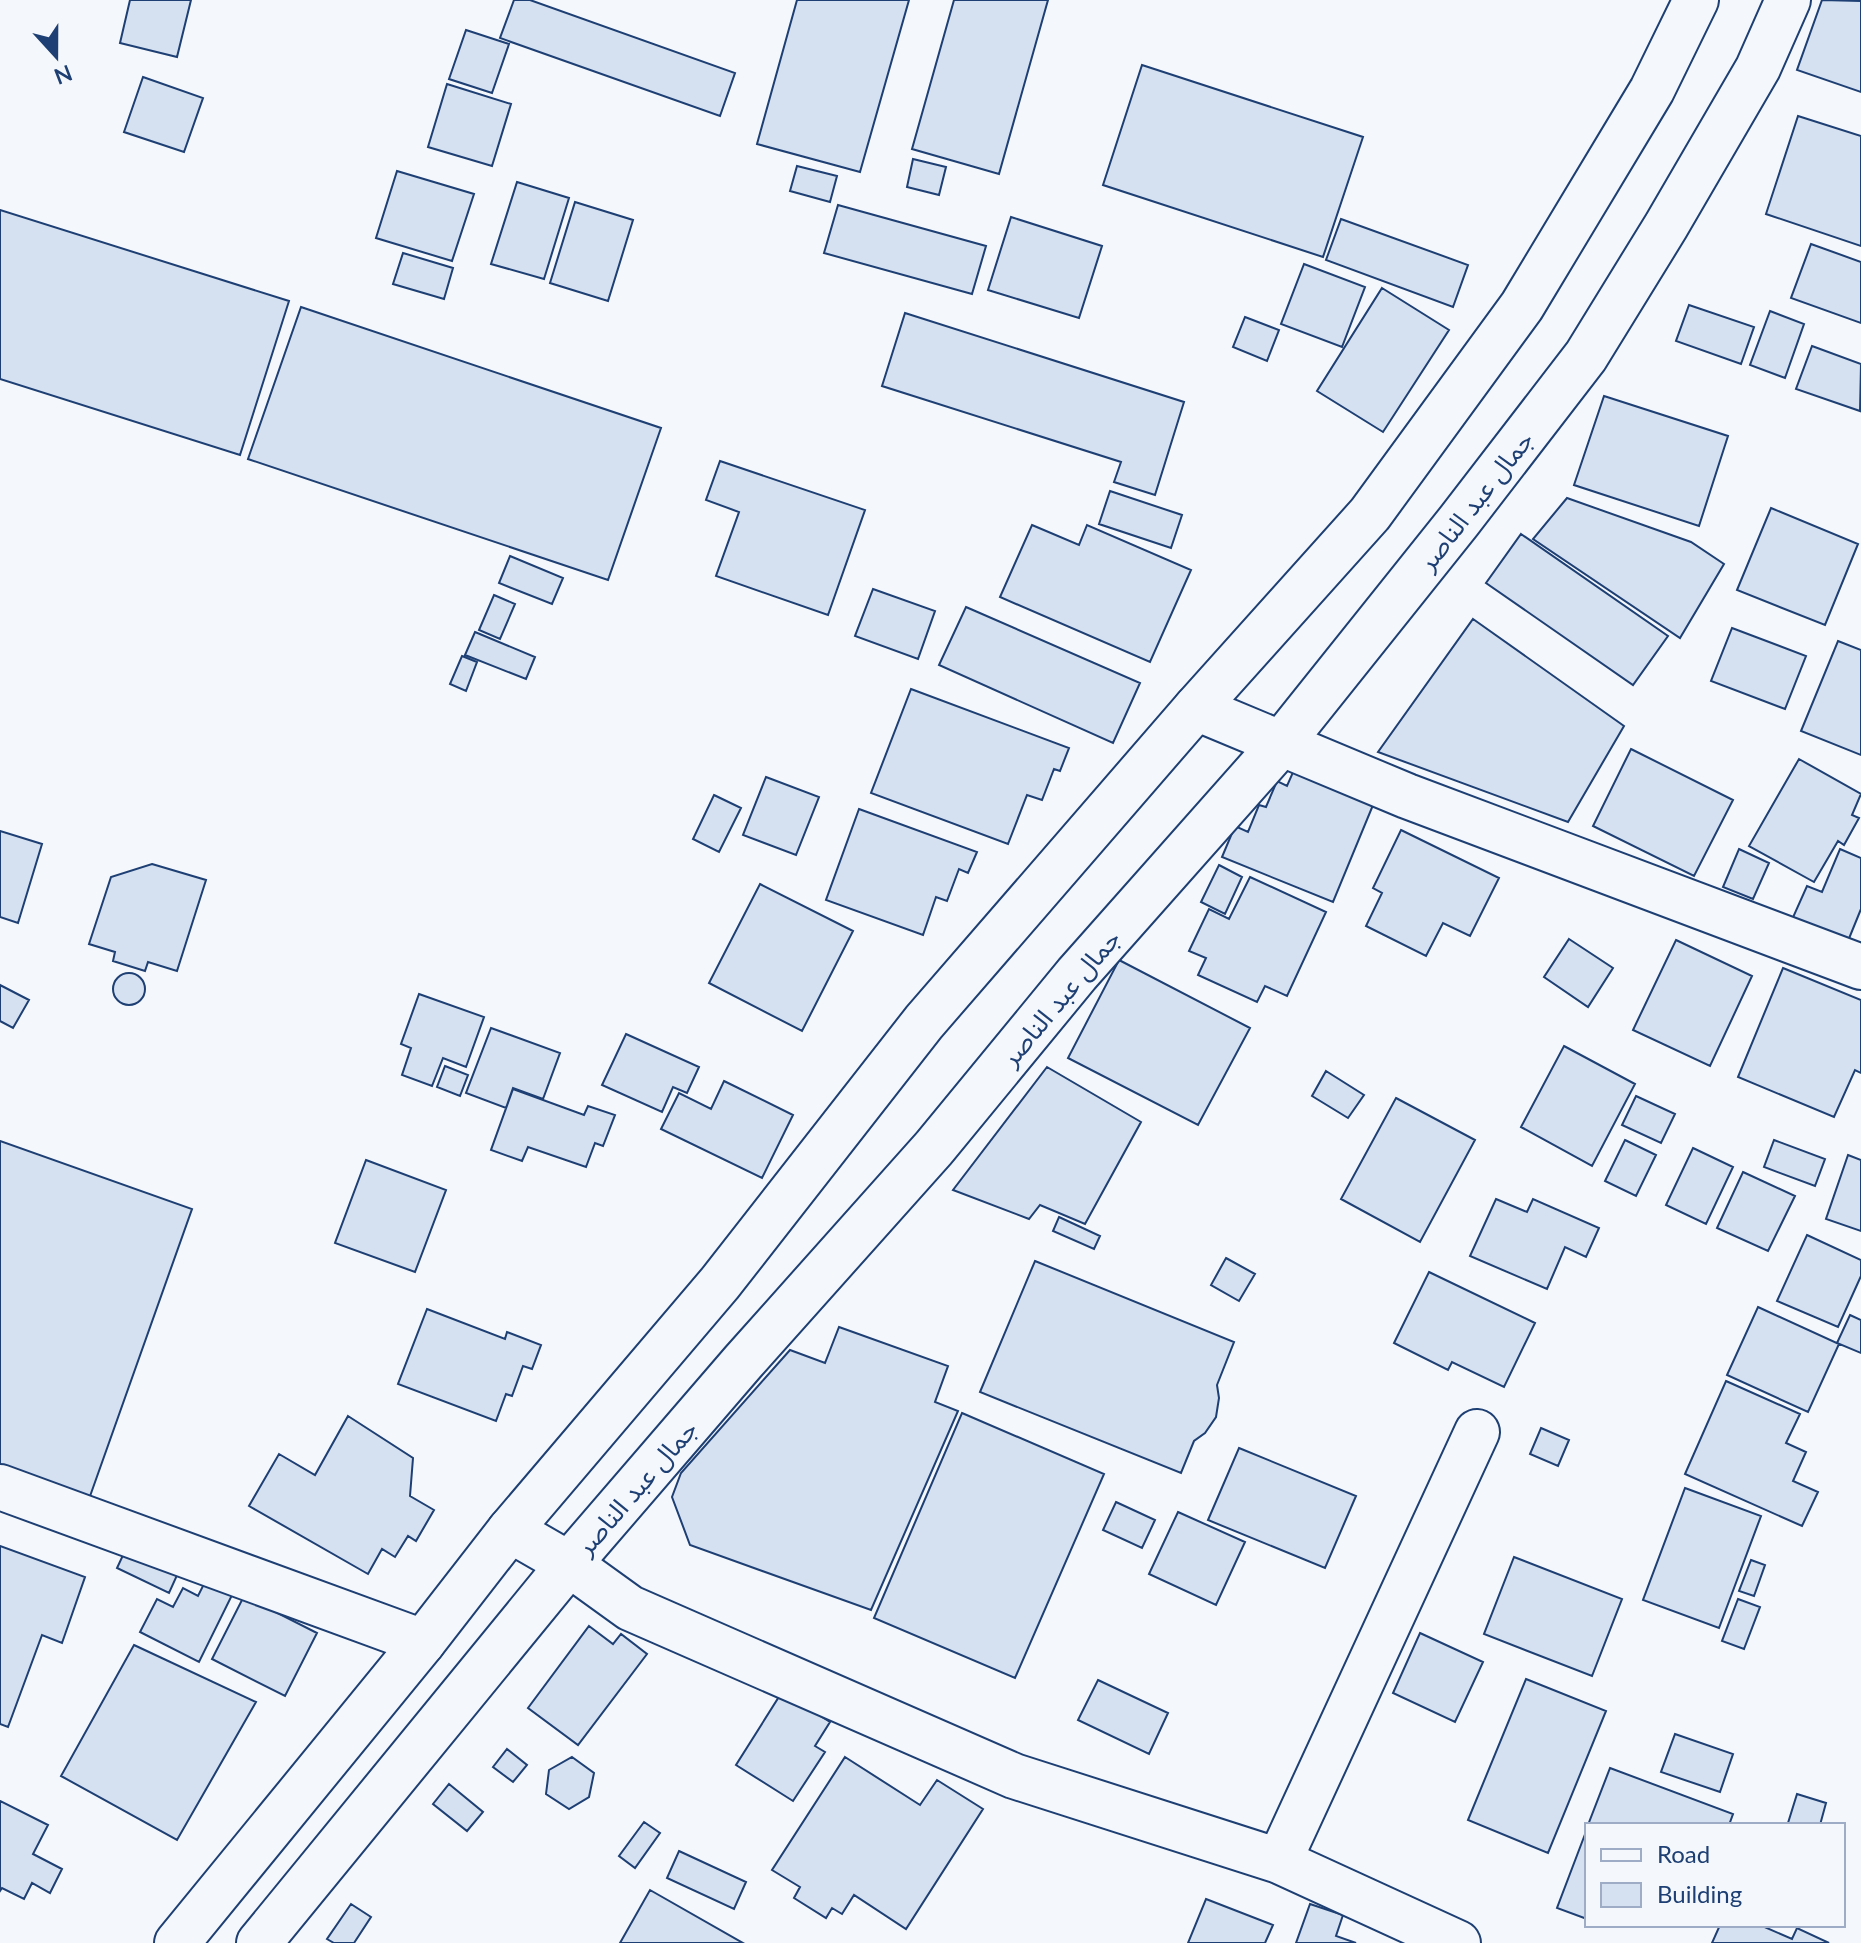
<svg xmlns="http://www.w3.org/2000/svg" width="1861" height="1943" font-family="Lato,'Noto Sans Arabic',sans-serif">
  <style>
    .building { fill: #d5e0f0; stroke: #1d3f73; stroke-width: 2 }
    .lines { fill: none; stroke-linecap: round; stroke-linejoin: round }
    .minor-casing { stroke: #1d3f73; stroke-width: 48 }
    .major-casing { stroke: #1d3f73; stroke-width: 48 }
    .minor { stroke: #f4f7fb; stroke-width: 44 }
    .major { stroke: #f4f7fb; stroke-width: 44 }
    .labels { text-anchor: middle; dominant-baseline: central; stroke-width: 6; stroke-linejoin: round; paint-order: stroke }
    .street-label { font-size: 26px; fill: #1d3f73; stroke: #f4f7fb }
  </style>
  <rect width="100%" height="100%" fill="#f4f7fb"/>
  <path class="building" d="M130,0H191L177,57L120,43Z
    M514,0H530L735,73L720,116L500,38Z
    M797,0H909L860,172L757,144Z
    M954,0H1048L999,174L912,149Z
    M1822,0L1861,1V92L1797,70Z
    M466,30L509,44L492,93L449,79Z
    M1142,65L1363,137L1323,257L1103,185Z
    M143,77L203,98L184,152L124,132Z
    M447,84L511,104L492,166L428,147Z
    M1798,116L1861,136V246L1766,214Z
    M913,159L946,167L939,195L907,187Z
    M797,166L837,176L830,202L790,191Z
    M397,171L474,194L452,261L376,238Z
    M517,182L569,198L544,279L491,264Z
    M575,202L633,220L608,301L550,283Z
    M838,205L986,246L972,294L824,253Z
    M0,210L289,301L240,455L0,379Z
    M1011,217L1102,246L1079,318L988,290Z
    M1341,219L1468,265L1453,307L1326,260Z
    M1811,244L1861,262V323L1791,298Z
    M403,253L453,268L444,299L393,284Z
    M1304,264L1365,287L1342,347L1281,324Z
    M1382,288L1449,330L1383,432L1317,391Z
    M1689,305L1754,327L1741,364L1676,341Z
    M301,307L661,428L608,580L248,459Z
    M1770,311L1804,324L1785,378L1750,365Z
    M905,313L1184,402L1155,495L1114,482L1121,462L882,386Z
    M1245,317L1279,330L1267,361L1233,347Z
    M1812,346L1861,364L1860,411L1796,389Z
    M1604,396L1728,436L1699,526L1574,485Z
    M720,461L865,510L828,615L716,576L739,512L706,500Z
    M1110,491L1182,515L1171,548L1099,524Z
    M1567,498L1691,542L1724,564L1680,638L1533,539Z
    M1771,508L1858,544L1825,625L1737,590Z
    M1032,525L1079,545L1087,525L1191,570L1150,662L1000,597Z
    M1521,534L1668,636L1633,685L1486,583Z
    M510,556L563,578L552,604L499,583Z
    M873,589L935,611L918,659L855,636Z
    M494,595L515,604L500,639L479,630Z
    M966,607L1140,683L1113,743L939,665Z
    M1473,619L1624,726L1568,822L1378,752Z
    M1732,628L1806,656L1785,709L1711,681Z
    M475,632L535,657L526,679L465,655Z
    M1838,641L1861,650V755L1801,731Z
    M462,656L477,662L466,691L450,684Z
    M911,689L1069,748L1060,771L1054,769L1042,800L1027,795L1008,844L871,793Z
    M1631,749L1733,800L1694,876L1593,826Z
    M1799,759L1861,794L1852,815L1859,818L1844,845L1838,841L1814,882L1749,846Z
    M1298,761L1378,793L1333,902L1222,857L1235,826L1248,832L1259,805L1266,807L1277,781L1287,786Z
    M766,777L819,797L796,855L743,835Z
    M714,795L741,808L719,852L693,839Z
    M859,809L977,852L968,873L959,869L947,901L936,897L923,935L826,900Z
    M1401,830L1499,878L1470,936L1443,923L1426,956L1366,926L1382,893L1373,888Z
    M0,831L42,844L18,923L0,917Z
    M1739,849L1769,863L1753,899L1723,887Z
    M1840,849L1861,858V909L1848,941L1790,924L1807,886L1822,892Z
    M152,864L206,880L177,971L148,962L145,971L113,961L115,952L89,944L111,877Z
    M1219,865L1242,877L1225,914L1201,902Z
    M1250,877L1326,912L1287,996L1265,986L1257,1002L1198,975L1206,958L1189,951L1209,909L1229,919Z
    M760,884L853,931L802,1031L709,983Z
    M1569,939L1613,968L1588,1007L1544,977Z
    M1676,940L1752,976L1710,1066L1633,1030Z
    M1119,960L1250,1028L1198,1125L1068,1058Z
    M1783,968L1861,1000V1073L1855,1070L1834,1117L1738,1077Z
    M113 989a16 16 0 1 1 32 0a16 16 0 1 1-32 0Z
    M0,985L29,1000L13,1028L0,1021Z
    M419,994L484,1017L466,1067L443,1058L432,1086L402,1075L411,1048L401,1044Z
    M491,1028L560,1053L543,1099L513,1088L506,1108L466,1093Z
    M626,1034L699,1067L687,1093L673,1087L662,1112L602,1085Z
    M1564,1046L1635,1084L1592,1166L1521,1127Z
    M445,1066L468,1075L460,1096L437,1087Z
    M1047,1067L1141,1122L1085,1224L1040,1205L1029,1219L953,1190Z
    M1326,1071L1364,1095L1348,1118L1312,1096Z
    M724,1081L793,1115L762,1178L661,1129L679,1093L711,1109Z
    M513,1089L584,1115L588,1106L615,1115L603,1146L595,1143L586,1167L528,1147L522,1161L491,1150Z
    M1636,1096L1675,1114L1661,1143L1622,1125Z
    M1396,1098L1475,1140L1420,1242L1341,1199Z
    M1625,1140L1656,1155L1636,1196L1605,1181Z
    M1774,1140L1825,1159L1815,1186L1764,1167Z
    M0,1141L192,1209L89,1499L0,1467Z
    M1693,1148L1733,1167L1706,1224L1666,1205Z
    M1848,1155L1861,1160V1231L1826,1219Z
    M366,1160L446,1190L415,1272L335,1243Z
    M1743,1172L1795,1196L1768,1251L1717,1228Z
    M1496,1199L1527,1212L1533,1199L1599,1228L1586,1257L1565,1247L1547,1289L1470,1256Z
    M1059,1217L1100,1236L1094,1249L1053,1231Z
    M1807,1235L1861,1260V1276L1838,1327L1777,1301Z
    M1226,1258L1255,1274L1239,1301L1211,1285Z
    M1035,1261L1234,1342L1217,1385L1219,1398L1216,1417L1205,1433L1194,1441L1181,1473L980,1392Z
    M1429,1272L1535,1323L1504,1387L1452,1362L1448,1370L1394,1343Z
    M1758,1307L1839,1344L1808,1412L1727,1375Z
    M427,1309L505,1339L507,1332L541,1345L532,1369L523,1366L512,1396L506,1394L496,1421L398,1384Z
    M1850,1315L1861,1320V1353L1837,1343Z
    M839,1327L948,1366L935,1402L958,1411L871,1610L690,1545L672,1497L681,1473L790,1350L825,1363Z
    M1726,1381L1800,1414L1786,1443L1806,1452L1793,1481L1818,1492L1802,1526L1685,1474Z
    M962,1413L1104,1474L1015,1678L874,1618Z
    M348,1416L413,1458L410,1496L434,1510L416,1541L408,1536L395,1557L382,1549L368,1574L249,1506L279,1454L315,1475Z
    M1541,1428L1569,1440L1558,1466L1530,1454Z
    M1239,1448L1356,1496L1325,1568L1208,1520Z
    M1685,1488L1761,1516L1719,1628L1643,1600Z
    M1116,1502L1155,1520L1142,1548L1103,1530Z
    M1178,1512L1245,1542L1216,1605L1149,1574Z
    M131,1538L183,1562L169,1593L117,1568Z
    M0,1546L85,1577L62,1643L42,1635L8,1727L0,1724Z
    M1514,1557L1622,1599L1592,1676L1484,1634Z
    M1751,1560L1765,1565L1754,1596L1739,1591Z
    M209,1574L236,1587L199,1662L140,1632L157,1599L173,1607L183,1588L198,1596Z
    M244,1596L317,1633L285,1696L212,1659Z
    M1738,1599L1760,1607L1744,1649L1722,1641Z
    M589,1626L613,1644L621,1634L647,1654L578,1745L528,1708Z
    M1420,1633L1483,1662L1455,1722L1393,1693Z
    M134,1645L256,1702L177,1840L61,1776Z
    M1526,1679L1606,1711L1548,1853L1468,1820Z
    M1098,1680L1168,1713L1149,1754L1078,1720Z
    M782,1692L830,1722L815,1746L825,1752L793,1801L736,1765Z
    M1675,1734L1733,1754L1720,1792L1661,1772Z
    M507,1749L527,1765L513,1782L493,1767Z
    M572,1757L594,1773L589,1797L569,1809L546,1794L549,1770Z
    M845,1757L920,1805L937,1780L983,1809L906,1929L854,1895L842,1914L832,1908L826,1918L794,1898L800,1887L772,1870Z
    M1610,1768L1733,1814L1729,1825H1588Z
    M449,1784L483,1812L467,1831L433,1804Z
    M1797,1794L1826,1803L1820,1825L1788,1823Z
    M0,1801L48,1825L33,1854L62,1869L50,1893L32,1883L24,1899L2,1888L0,1891Z
    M644,1822L660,1833L635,1868L619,1856Z
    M1587,1829V1919L1557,1908Z
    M679,1851L746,1882L734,1909L667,1878Z
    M650,1890L743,1943H620Z
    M1206,1899L1273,1925L1265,1943H1188Z
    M351,1904L371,1917L354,1943H334L327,1939Z
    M1310,1904L1343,1915L1336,1936L1356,1943H1296Z
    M1720,1925H1760L1792,1939L1797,1928L1829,1943H1712Z"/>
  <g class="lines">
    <g class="minor-casing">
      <path id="minor" d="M1196,708L1407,796L1861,967
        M0,1487L423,1642
        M510,1530L569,1564L630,1608L1014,1776L1279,1861L1458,1943
        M1279,1861L1477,1432"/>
    </g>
    <g class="major-casing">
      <path id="major" d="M177,1943L423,1642L510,1530L720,1283L924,1022L1196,708L1370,514L1522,306L1652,90L1696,0
        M259,1943L569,1564L743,1362L934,1148L1077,974L1280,745L1459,521L1586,356L1666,226L1758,68L1788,0"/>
    </g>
    <use href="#minor" class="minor"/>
    <use href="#major" class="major"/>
  </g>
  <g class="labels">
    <g class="street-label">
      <text transform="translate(1475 500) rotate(-52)">جمال عبد الناصر</text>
      <text transform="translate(1060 997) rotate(-50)">جمال عبد الناصر</text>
      <text transform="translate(636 1487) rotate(-49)">جمال عبد الناصر</text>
    </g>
  </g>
  <rect x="1585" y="1823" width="260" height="104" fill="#f4f7fb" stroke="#9eadc5" stroke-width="2"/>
  <rect x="1601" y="1849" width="40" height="12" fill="#f4f7fb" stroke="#9eadc5" stroke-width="2"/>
  <text x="1657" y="1863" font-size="24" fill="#1d3f73">Road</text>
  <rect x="1601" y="1883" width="40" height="24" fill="#d5e0f0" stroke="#9eadc5" stroke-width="2"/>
  <text x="1657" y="1903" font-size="24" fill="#1d3f73">Building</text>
  <g transform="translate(56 56) rotate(159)" stroke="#f4f7fb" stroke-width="6" paint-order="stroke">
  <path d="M0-6L14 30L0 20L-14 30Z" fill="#1d3f73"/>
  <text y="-12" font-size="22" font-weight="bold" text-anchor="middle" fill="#1d3f73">N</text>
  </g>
</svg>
